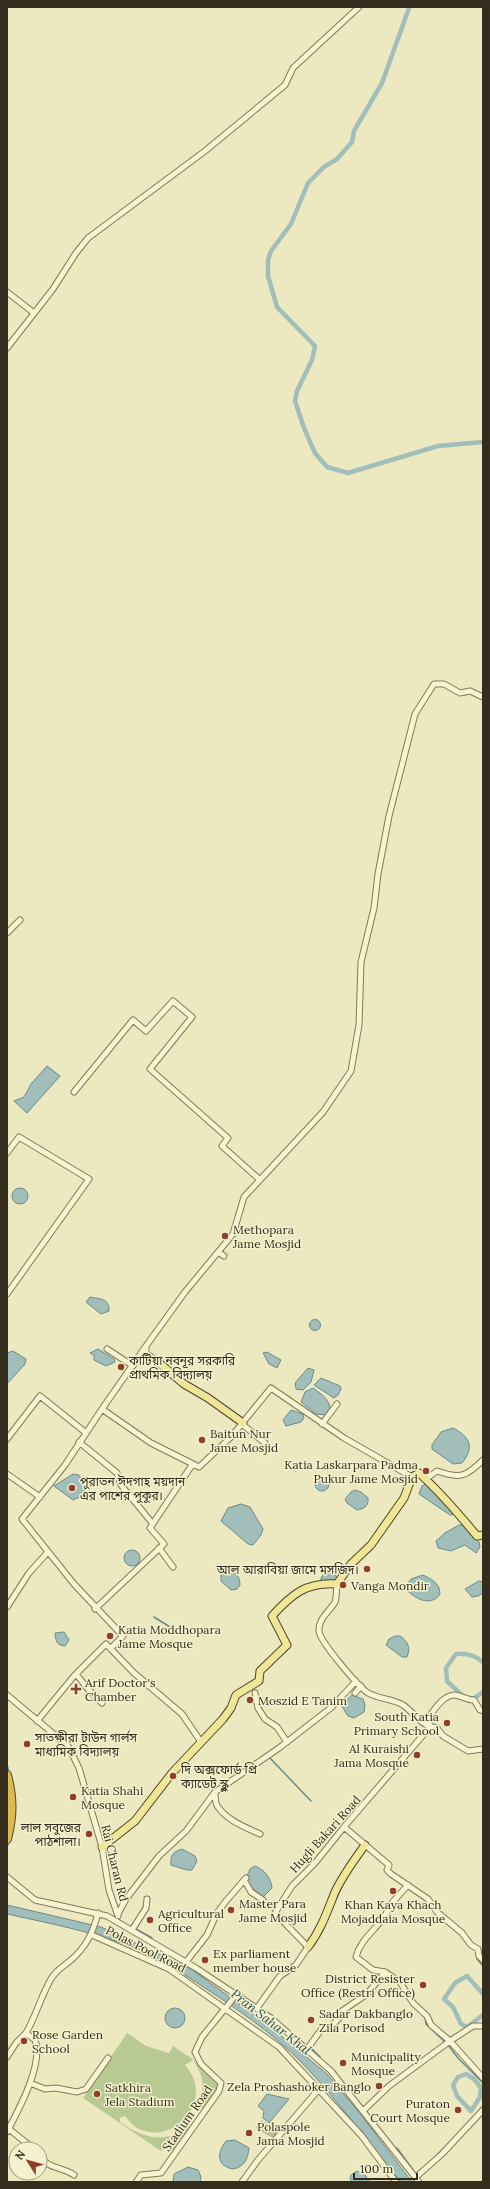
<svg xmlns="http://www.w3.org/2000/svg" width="490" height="2189" font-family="Lora,'Noto Sans Bengali',serif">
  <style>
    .green { fill: #b8c994; fill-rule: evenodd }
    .cemetery { fill: #b0be93 }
    .water { fill: #a2bebb; stroke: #6a8b8a }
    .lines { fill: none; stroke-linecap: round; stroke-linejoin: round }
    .stream { stroke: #6a8b8a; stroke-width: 1.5 }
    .canal { stroke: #a2bebb; stroke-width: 4.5 }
    .minor-casing { stroke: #847858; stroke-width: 7 }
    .major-casing { stroke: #52452c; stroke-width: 9 }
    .highway-casing { stroke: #52452c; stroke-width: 10 }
    .minor { stroke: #f7f4d2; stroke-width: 5 }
    .major { stroke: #efe697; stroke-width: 7 }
    .highway { stroke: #daba51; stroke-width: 8 }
    .poi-dot { fill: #913e2a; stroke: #f4f1ce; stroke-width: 1.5 }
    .labels { text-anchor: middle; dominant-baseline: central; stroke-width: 3; stroke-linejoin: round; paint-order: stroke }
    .poi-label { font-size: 12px; fill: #342c1c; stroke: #f4f1ce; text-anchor: start }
    .street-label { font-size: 12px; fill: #342c1c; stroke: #f4f1ce }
    .water-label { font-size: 13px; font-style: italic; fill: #2c4e53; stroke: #f4f1ce }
  </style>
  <rect width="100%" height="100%" fill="#ece8bf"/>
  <path class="green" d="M127,2033L146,2046L169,2053L173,2046L191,2058L219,2084L205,2109L175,2153L166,2145L161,2151L83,2098ZM193,2060C204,2075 205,2090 199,2107L204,2110L190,2129L186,2125C167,2147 139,2136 120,2122V2118L125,2116C156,2160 222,2107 185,2065Z"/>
  <path class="cemetery" d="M261,2120L279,2131L274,2139L256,2128Z"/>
  <path class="water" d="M47,1066L60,1076L27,1113L14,1101L24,1097L31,1084Z
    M12 1196a8 8 0 1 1 16 0a8 8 0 1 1-16 0Z
    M90,1297C99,1299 110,1298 109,1311L101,1314L86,1302Z
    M309.5 1325a5.5 5.5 0 1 1 11 0a5.5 5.5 0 1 1-11 0Z
    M98,1349L114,1359L115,1362L106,1366L94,1360V1355L90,1353Z
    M13,1351L26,1359L25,1364L7,1384V1353Z
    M267,1352L281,1360L277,1368L269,1364L263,1353Z
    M308,1368L314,1370L311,1382L303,1390L296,1389L295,1383Z
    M321,1378L340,1386L341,1389L338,1395L334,1398L314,1385Z
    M313,1388C321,1394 330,1399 330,1410L326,1415L316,1414L301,1402L305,1392Z
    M291,1410L303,1414L304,1418L301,1422L286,1426L283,1420Z
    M453,1428C470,1437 475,1447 462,1463L453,1464L432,1449V1445L441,1432Z
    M73,1474L79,1475L82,1480L85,1491L82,1496L73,1500L54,1486Z
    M315 1484a7 7 0 1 1 14 0a7 7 0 1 1-14 0Z
    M427,1483L454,1514L450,1515L419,1494L422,1486Z
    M355,1490L361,1492L368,1498C369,1506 364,1509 357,1510L347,1503L345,1499L351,1492Z
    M241,1504L250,1507L263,1529L261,1535L253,1545L248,1544L221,1521L228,1508Z
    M459,1525H464L479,1542L480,1547L476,1553L465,1545L451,1551L438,1548L436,1541L445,1533Z
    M124 1558a8 8 0 1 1 16 0a8 8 0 1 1-16 0Z
    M226,1567C234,1570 240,1576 240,1585L237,1589L231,1590L221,1581V1571Z
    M328,1572L334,1574L339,1580L320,1582L322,1576Z
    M423,1575C431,1579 440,1583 440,1594C431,1608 413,1598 405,1588L411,1579Z
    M479,1581L483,1582V1593L478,1596L472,1597L465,1589Z
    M64,1632L69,1640L65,1646C56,1645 56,1641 55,1633Z
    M395,1636H400C408,1642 411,1647 407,1657H402L386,1645L389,1639Z
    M352,1695L363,1699L365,1705L364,1712L354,1718L348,1716L341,1705Z
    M182,1849L195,1856L197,1861L192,1870H187L171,1865C170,1855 173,1852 182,1849Z
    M255,1866C265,1870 271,1878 272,1888L263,1897L250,1886L246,1878L250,1869Z
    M7,1905L101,1927L191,1969L267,2024L327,2074L362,2116L412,2182H401C368,2143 338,2100 302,2063C272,2032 235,2008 199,1984C180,1972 162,1959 141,1950C98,1933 53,1924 7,1914Z
    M165 2018a10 10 0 1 1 20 0a10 10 0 1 1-20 0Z
    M267,2094L289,2099L269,2123L263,2118L264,2111L258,2106Z
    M235,2140L249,2148C248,2159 244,2167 233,2169C216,2166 217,2152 226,2141Z
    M188,2167L198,2170L201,2177L200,2182H173L174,2174Z
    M357,2171L365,2175L370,2182H353L350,2179L351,2175Z"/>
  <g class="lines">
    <path class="stream" d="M154,1617L170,1627
      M269,1757L311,1801
      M7,1764L9,1773
      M7,1847L9,1842
      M150,1937L136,1929L152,1938
      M318,1938L346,1878
      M87,1945L92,1936
      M477,1959L483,1966
      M425,2017L426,2024L445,2042
      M448,2045L458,2058L483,2083
      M310,2047L320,2057
      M321,2089L323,2086
      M476,2114L483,2106
      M397,2148L413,2170
      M431,2161L448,2144"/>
    <path class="canal" d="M409,8L382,83L354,131L352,142L337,159L324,167L308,183L291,224L271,251L268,260V276L277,307L315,346L312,360L297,391L295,401L304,428L315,453L327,467L348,473L438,446L483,442
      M483,1662C475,1655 467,1653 456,1654L446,1668L447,1681L467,1700L473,1699L483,1692
      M483,1994L467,1976L455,1983L444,1999L453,2007L461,2024L467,2027L483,2015
      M466,2074L474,2079L481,2088L480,2097L471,2111L457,2096L453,2085L458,2077Z"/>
    <g class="minor-casing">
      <path id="minor" d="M7,292L34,313
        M7,348L53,289L76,253L88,238L205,151L285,85L293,68L359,7
        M7,933L20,920
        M74,1092L133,1020L146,1031L173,1001L192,1017L150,1069L228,1138L222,1146L259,1179
        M7,1153L19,1137L89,1179L7,1294
        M218,1252L224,1256
        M107,1349L133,1366
        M158,1362L146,1353V1346L185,1292L233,1234L244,1197L323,1112L351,1071L359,1025L361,962L374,908L378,874L389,816L415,714L434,684H444L460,693L470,691L483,697
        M102,1409L146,1346
        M242,1424L265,1443
        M322,1424L337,1404
        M7,1439L40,1396L85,1432
        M79,1442L117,1473L121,1485L153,1524
        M7,1474L40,1497
        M426,1479L437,1471C460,1479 466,1477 483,1460
        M159,1548L173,1567
        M337,1584C336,1589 337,1597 335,1602C330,1611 318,1619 319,1631C320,1642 358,1686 368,1693C379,1699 393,1699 403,1705C416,1714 420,1726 437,1728L443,1736L468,1751L483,1749
        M7,1607L29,1573L47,1553
        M95,1609L164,1544L150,1528L192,1465
        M111,1648L123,1636L74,1584L22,1519L65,1465L102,1409L151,1443L199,1467L231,1437L271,1388L344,1438L412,1477
        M76,1674L88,1689L102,1703
        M255,1693L258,1708L265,1719L277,1727L287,1742
        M355,1693L361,1686
        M7,1695L68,1746L79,1768L102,1847L109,1890L118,1916
        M37,1721L74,1676L106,1644L134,1673L182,1714L201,1742
        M430,1727L428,1718C435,1709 443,1695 455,1695C461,1696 468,1700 474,1700L480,1710L483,1711
        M215,1792C215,1797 215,1804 218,1807C228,1821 245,1827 260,1834
        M344,1827L389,1865L387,1870L391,1874L428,1899L437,1912L462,1933L471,1945L478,1949L479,1956L483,1960
        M7,1877L35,1900L107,1916L196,1968L271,2018L331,2071L419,2182
        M244,1880L251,1892L263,1900
        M408,1885L390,1905C384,1925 361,1936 356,1957L373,1970L385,1972L400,1982L413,2003L427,2016L431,2025L450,2041L483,2078
        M118,1914L126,1899L159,1856L186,1831L215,1792L279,1748L332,1707L356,1681
        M132,1930L146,1908L147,1899
        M92,1935L169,1969L279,2047L361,2135L396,2182
        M186,1962L207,1935L217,1913L226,1901L246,1878
        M257,2008L280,1976L296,1965L308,1947L275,1913L292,1886L315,1863L344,1827L430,1727
        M26,2033C36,2016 41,1996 51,1979C56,1970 63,1967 71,1960C86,1947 93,1933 98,1913
        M308,2048L323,2027L328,2030L341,2016L342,2011L367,1994L385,1972
        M7,2057L16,2043L26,2033L35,2040C44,2064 18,2111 7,2132
        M30,2083L45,2089L56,2088L77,2092L86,2089L108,2058
        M363,2111L389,2086L450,2041L473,2026H483
        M9,2129L34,2149
        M40,2156C47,2169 64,2167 74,2175
        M416,2177L442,2154L483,2110
        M136,2182L141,2175L161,2173L219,2091L221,2083L201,2064L195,2052L202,2037L236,1995
        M242,2182L258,2160L319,2089"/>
    </g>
    <g class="major-casing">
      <path id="major" d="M158,1362L184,1384L208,1398L243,1423
        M102,1847L135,1821L172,1773L223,1719L231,1708L236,1695L259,1681L260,1671L287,1645L272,1616C292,1594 306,1582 337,1584L351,1564L371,1545L404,1498L412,1477L419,1473C440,1492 458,1513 477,1536L483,1535
        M308,1947C321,1930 327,1912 335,1892C343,1875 354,1860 365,1845"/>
    </g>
    <g class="highway-casing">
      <path id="highway" d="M7,1775C13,1798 13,1816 7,1839"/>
    </g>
    <use href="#minor" class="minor"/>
    <use href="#major" class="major"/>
    <use href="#highway" class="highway"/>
  </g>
  <g class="poi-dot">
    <circle cx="225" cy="1236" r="4"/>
    <circle cx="121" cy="1367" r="4"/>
    <circle cx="202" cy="1440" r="4"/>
    <circle cx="426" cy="1471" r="4"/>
    <circle cx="72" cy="1488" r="4"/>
    <circle cx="367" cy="1569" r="4"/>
    <circle cx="343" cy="1585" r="4"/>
    <circle cx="110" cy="1636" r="4"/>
    <path d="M74 1683h4v4h4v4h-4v4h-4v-4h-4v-4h4z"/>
    <circle cx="250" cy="1700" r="4"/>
    <circle cx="447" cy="1723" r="4"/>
    <circle cx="27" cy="1744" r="4"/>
    <circle cx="417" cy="1755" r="4"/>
    <circle cx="173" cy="1776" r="4"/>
    <circle cx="73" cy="1797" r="4"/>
    <circle cx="89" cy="1834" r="4"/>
    <circle cx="393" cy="1891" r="4"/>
    <circle cx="231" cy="1910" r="4"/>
    <circle cx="150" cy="1920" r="4"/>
    <circle cx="205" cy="1960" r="4"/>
    <circle cx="423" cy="1985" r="4"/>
    <circle cx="311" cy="2020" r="4"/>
    <circle cx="24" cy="2041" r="4"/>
    <circle cx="343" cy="2063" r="4"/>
    <circle cx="379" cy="2086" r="4"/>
    <circle cx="97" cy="2094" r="4"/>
    <circle cx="458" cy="2110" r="4"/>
    <circle cx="249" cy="2133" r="4"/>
  </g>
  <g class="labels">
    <g class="poi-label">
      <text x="233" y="1229">Methopara<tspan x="233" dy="14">Jame Mosjid</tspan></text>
      <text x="129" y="1360">কাটিয়া নবনূর সরকারি<tspan x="129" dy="14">প্রাথমিক বিদ্যালয়</tspan></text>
      <text x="210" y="1433">Baitun Nur<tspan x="210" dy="14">Jame Mosjid</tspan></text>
      <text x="418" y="1464" text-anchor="end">Katia Laskarpara Padma<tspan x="418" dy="14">Pukur Jame Mosjid</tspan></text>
      <text x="80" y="1481">পুরাতন ঈদগাহ ময়দান<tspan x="80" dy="14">এর পাশের পুকুর।</tspan></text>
      <text x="359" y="1569" text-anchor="end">আল আরাবিয়া জামে মসজিদ।</text>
      <text x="351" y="1585">Vanga Mondir</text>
      <text x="118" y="1629">Katia Moddhopara<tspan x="118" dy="14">Jame Mosque</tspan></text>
      <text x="85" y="1682">Arif Doctor's<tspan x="85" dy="14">Chamber</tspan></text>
      <text x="258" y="1700">Moszid E Tanim</text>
      <text x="439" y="1716" text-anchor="end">South Katia<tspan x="439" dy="14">Primary School</tspan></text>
      <text x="35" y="1737">সাতক্ষীরা টাউন গার্লস<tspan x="35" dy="14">মাধ্যমিক বিদ্যালয়</tspan></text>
      <text x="409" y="1748" text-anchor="end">Al Kuraishi<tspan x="409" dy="14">Jama Mosque</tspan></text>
      <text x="181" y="1769">দি অক্সফোর্ড প্রি<tspan x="181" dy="14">ক্যাডেট স্কুল</tspan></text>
      <text x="81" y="1790">Katia Shahi<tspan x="81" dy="14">Mosque</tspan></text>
      <text x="81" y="1827" text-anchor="end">লাল সবুজের<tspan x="81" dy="14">পাঠশালা।</tspan></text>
      <text x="239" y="1903">Master Para<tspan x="239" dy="14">Jame Mosjid</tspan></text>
      <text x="393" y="1904" text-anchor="middle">Khan Kaya Khach<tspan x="393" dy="14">Mojaddaia Mosque</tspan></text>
      <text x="158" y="1913">Agricultural<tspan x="158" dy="14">Office</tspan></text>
      <text x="213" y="1953">Ex parliament<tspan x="213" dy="14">member house</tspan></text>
      <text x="415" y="1978" text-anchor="end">District Resister<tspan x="415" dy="14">Office (Restri Office)</tspan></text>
      <text x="319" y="2013">Sadar Dakbanglo<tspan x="319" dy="14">Zila Porisod</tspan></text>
      <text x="32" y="2034">Rose Garden<tspan x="32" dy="14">School</tspan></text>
      <text x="351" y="2056">Municipality<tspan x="351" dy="14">Mosque</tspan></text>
      <text x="371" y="2086" text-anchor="end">Zela Proshashoker Banglo</text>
      <text x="105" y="2087">Satkhira<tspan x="105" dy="14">Jela Stadium</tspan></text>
      <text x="450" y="2103" text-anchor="end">Puraton<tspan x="450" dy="14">Court Mosque</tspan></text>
      <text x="257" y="2126">Polaspole<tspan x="257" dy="14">Jama Mosjid</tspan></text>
    </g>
    <g class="street-label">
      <text transform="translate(325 1834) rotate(-48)">Hugli Bakari Road</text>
      <text transform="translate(115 1863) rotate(76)">Rai Charan Rd</text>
      <text transform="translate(146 1949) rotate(27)">Polas Pool Road</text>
      <text transform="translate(187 2118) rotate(-55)">Stadium Road</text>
    </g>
    <g class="water-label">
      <text transform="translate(271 2022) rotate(38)">Pran Sahar Khal</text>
    </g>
  </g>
  <rect width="490" height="2189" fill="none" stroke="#342c1c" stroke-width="16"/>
  <g transform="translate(28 2161) rotate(307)"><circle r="19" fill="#f4f1ce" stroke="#a7a287"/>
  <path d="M0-3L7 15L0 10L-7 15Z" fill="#913e2a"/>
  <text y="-6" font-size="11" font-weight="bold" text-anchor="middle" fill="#342c1c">N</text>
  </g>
  <path d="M354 2173v6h63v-6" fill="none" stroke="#342c1c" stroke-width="2"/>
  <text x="360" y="2173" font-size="12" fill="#342c1c" stroke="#f4f1ce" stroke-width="3" paint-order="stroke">100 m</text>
</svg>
